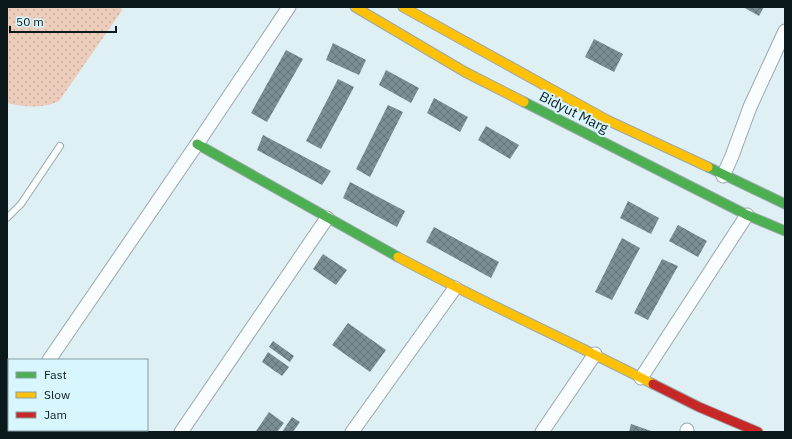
<svg xmlns="http://www.w3.org/2000/svg" width="792" height="439" font-family="'IBM Plex Sans',sans-serif">
  <style>
    .grass { fill: url(#grass-dots) }
    .building { fill: url(#building-cross-hatch) }
    .lines { fill: none; stroke-linecap: round; stroke-linejoin: round }
    .lane-casing { stroke: #99a8ac; stroke-width: 8 }
    .street-casing { stroke: #99a8ac; stroke-width: 15 }
    .fast-casing { stroke: #99a8ac; stroke-width: 11 }
    .slow-casing { stroke: #99a8ac; stroke-width: 11 }
    .jam-casing { stroke: #99a8ac; stroke-width: 11 }
    .lane { stroke: #fafdfe; stroke-width: 6 }
    .street { stroke: #fafdfe; stroke-width: 13 }
    .fast { stroke: #4caf50; stroke-width: 9 }
    .slow { stroke: #ffc107; stroke-width: 9 }
    .jam { stroke: #c62828; stroke-width: 9 }
    .labels { text-anchor: middle; dominant-baseline: central; stroke-width: 4; stroke-linejoin: round; paint-order: stroke }
    .street-label { font-size: 14px; fill: #0b191d; stroke: #d7f6fd }
  </style>
  <defs>
    <pattern id="grass-dots" width="8" height="8" patternUnits="userSpaceOnUse"><rect width="8" height="8" fill="#eccdbb"/><path d="M2 2h.1M6 6h.1" fill="none" stroke="#c9afa0" stroke-width="1.8" stroke-linecap="round"/></pattern>
    <pattern id="building-cross-hatch" width="8" height="8" patternUnits="userSpaceOnUse"><rect width="8" height="8" fill="#7b8e92"/><path d="M0 0l8 8M0 8l8-8" fill="none" stroke="#637377"/></pattern>
  </defs>
  <rect width="100%" height="100%" fill="#dff0f5"/>
  <path class="grass" d="M7,7H122L121,12L59,101C43,109 24,107 7,103Z"/>
  <path class="building" d="M743,7H764L759,16Z
    M594,39L623,54L614,72L585,57Z
    M333,43L366,60L359,75L326,60Z
    M286,50L303,59L267,122L251,113Z
    M386,70L419,88L411,103L379,85Z
    M338,79L354,87L321,149L306,141Z
    M434,98L468,117L460,132L427,113Z
    M388,105L403,112L370,177L356,169Z
    M486,126L519,145L510,159L478,140Z
    M263,135L331,171L322,185L257,150Z
    M350,182L405,211L397,227L343,198Z
    M628,201L659,218L651,234L620,218Z
    M678,225L707,241L698,257L669,241Z
    M434,227L499,262L491,278L426,242Z
    M622,238L640,248L612,300L595,292Z
    M323,254L347,270L336,285L313,269Z
    M662,259L678,266L648,320L634,313Z
    M348,323L386,350L370,372L332,345Z
    M273,341L294,356L290,362L269,347Z
    M268,352L289,367L282,376L262,362Z
    M269,412L284,423L277,432H258L256,431Z
    M292,417L300,422L293,432H282Z
    M631,424L654,432H629Z"/>
  <g class="lines">
    <g class="lane-casing">
      <path id="lane" d="M7,218L21,204L60,146"/>
    </g>
    <g class="street-casing">
      <path id="street" d="M723,176L732,156L750,107L785,31
        M49,360L197,144L289,7
        M641,378L747,215
        M7,421L9,418
        M181,432L327,218
        M352,432L455,288
        M542,432L595,354
        M687,432V430"/>
    </g>
    <g class="fast-casing">
      <path id="fast" d="M524,102L747,215L785,231
        M197,144L398,257
        M708,167L785,204"/>
    </g>
    <g class="slow-casing">
      <path id="slow" d="M355,7L465,72L524,102
        M403,7L607,120L708,167
        M398,257C481,302 568,340 653,384"/>
    </g>
    <g class="jam-casing">
      <path id="jam" d="M653,384L699,407L758,432"/>
    </g>
    <use href="#lane" class="lane"/>
    <use href="#street" class="street"/>
    <use href="#fast" class="fast"/>
    <use href="#slow" class="slow"/>
    <use href="#jam" class="jam"/>
  </g>
  <g class="labels">
    <g class="street-label">
      <text transform="translate(574 112) rotate(27)">Bidyut Marg</text>
    </g>
  </g>
  <rect width="792" height="439" fill="none" stroke="#0b191d" stroke-width="16"/>
  <rect x="8" y="359" width="140" height="72" fill="#d7f6fd" stroke="#859ea3"/>
  <rect x="16" y="372" width="20" height="6" fill="#4caf50" stroke="#859ea3"/>
  <text x="44" y="379" font-size="12" fill="#0b191d">Fast</text>
  <rect x="16" y="392" width="20" height="6" fill="#ffc107" stroke="#859ea3"/>
  <text x="44" y="399" font-size="12" fill="#0b191d">Slow</text>
  <rect x="16" y="412" width="20" height="6" fill="#c62828" stroke="#859ea3"/>
  <text x="44" y="419" font-size="12" fill="#0b191d">Jam</text>
  <path d="M10 26v6h106v-6" fill="none" stroke="#0b191d" stroke-width="2"/>
  <text x="16" y="26" font-size="12" fill="#0b191d" stroke="#d7f6fd" stroke-width="3" paint-order="stroke">50 m</text>
</svg>
